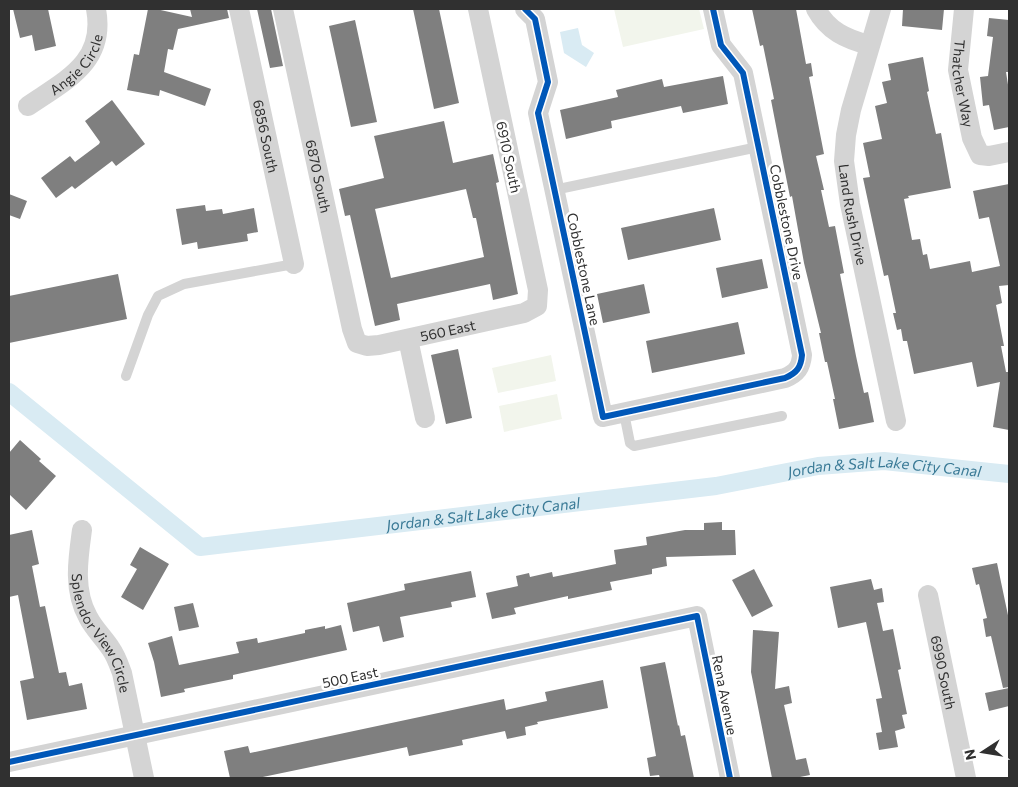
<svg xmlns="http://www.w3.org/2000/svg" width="1018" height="787" font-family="Commissioner,sans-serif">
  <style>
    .green { fill: #f2f5ec }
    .water { fill: #d9ebf3 }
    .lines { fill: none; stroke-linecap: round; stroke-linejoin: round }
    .canal { stroke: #d9ebf3; stroke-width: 18 }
    .building { fill: #7f7f7f; fill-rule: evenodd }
    .lane { stroke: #d4d4d4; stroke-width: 10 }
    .street { stroke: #d4d4d4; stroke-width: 20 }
    .cycleway-casing { stroke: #fff; stroke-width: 9 }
    .cycleway { stroke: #0057b8; stroke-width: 6 }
    .labels { text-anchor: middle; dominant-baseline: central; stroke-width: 5; stroke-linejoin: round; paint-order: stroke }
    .street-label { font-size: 14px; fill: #303030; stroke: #fff }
    .water-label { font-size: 15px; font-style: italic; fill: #3a7a96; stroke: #fff }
  </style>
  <rect width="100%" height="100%" fill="#fff"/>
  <path class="green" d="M614,9H699L704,29L623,47Z
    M551,355L556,381L498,393L492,368Z
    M557,394L562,419L504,432L499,406Z"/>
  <path class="water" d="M578,28L582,45L594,53L586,67L564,53L560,32Z"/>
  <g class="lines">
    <path class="canal" id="s1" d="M9,392L200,547L716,486L818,466L884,461L1009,474"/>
  </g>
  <path class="building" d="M13,9H48L56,46L35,51L32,35L20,38Z
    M148,9H156L192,17L190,9H227L229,18L178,29L173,50L168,49L164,72L211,89L205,106L160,90L159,96L127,90L134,54L139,55Z
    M257,9H271L283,66L270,68Z
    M413,9H439L459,103L434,109Z
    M752,9H796L806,64L811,63L813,76L809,77L824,154L816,156L824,190H821L829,227L835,226L844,273L840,274L856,356L864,393L868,392L874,422L839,429L833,399H835L827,362H825L819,333H821L804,263L792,196L790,197L784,167L771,100L774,99L763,45L760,46Z
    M903,9H944L942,30L902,26Z
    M989,18L1009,20V72H1006L1009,91V127L994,130L989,105L983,106L980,77L988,76L993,37L987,36Z
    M355,20L377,122L351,127L329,26Z
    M923,57L929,91L927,92L936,134L941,133L951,188L908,196L909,198L904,199L912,240L920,239L923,255L927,254L930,269L970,261L972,272L1000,266L989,217L979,219L973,191L1009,184V285L999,286L1002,303L996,305L1004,346H1001L1006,372H1009V430L993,427L1000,382L977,387L972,362L914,374L907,341H903L901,329L897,330L893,313H896L888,275L884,276L863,178L870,177L863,143L882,139L875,106L887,103L882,82L891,80L888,64Z
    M723,76L728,104L683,113L681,106L611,121L612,128L566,139L560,110L618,97L616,90L662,79L664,87Z
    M112,100L145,144L116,166L112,161L75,189L72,186L56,198L41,178L70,156L75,162L99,144L100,142L85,121Z
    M444,121L453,163L493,154L499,182L496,183L518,294L493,300L490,284L397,304L400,320L375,326L350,215L345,216L339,189L384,178L374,136ZM466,189L473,218H476L484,257L391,278L375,209Z
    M9,194L27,201L20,219L9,215Z
    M205,205L206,211L222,209L223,214L254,208L258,232L247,234L248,241L198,249L197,242L182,245L176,209Z
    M714,208L721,240L628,260L621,228Z
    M762,259L768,288L722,298L716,268Z
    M118,274L127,319L9,343V296Z
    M644,284L650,313L603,323L597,294Z
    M738,322L745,354L652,373L646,341Z
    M458,349L472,418L446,424L431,355Z
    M20,440L41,459L39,461L56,476L26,510L9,494V453Z
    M722,522V530H735L736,555L666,557L667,566L652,569V574L610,582L612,590L568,599V596L514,608L516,614L492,619L486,593L518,586L516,576L529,573L530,577L552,572L553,577L616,564L614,550L647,545L646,537L685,530H704V523Z
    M32,530L39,564L32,566L40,607L45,606L59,673L66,672L69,686L82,683L87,709L27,720L20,681L34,678L18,595L9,597V535Z
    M140,547L169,564L143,610L121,597L137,569L130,565Z
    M997,563L1009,620V687L1003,688L991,636L986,637L983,619L987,618L979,584L976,585L972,568Z
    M754,569L773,606L752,617L732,580Z
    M471,571L476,597L451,602L452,607L400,617L404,637L383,642L379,626L353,632L347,603L405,590L404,584Z
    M871,579L874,590L882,588L884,602L877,603L883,631L893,629L901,669L898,670L907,714L902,715L905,728L895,731L898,747L879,750L876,733L882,732L876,699L882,698L866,622L838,628L830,587Z
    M193,603L199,627L179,631L174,607Z
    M341,625L347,650L233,675V679L184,689L185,692L161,697L154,662L148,643L172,636L179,665L239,653L236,642L257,638L258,643L305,633V630L325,626V629Z
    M753,630L779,632L775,689L789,686L792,703L784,705L796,760L806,758L810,775L795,778H772L751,672Z
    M665,662L678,726L679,725L681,736L685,735L694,778H660L659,775L650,776L647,758L656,756L640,667Z
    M603,680L608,708L537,722L538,724L525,727L526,735L507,739L505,731L462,740L463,745L409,756L407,747L258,778H230L224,751L248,746L250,753L504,699L506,710L547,701L545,692Z
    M1009,688V706L989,711L985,693Z"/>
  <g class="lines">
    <path class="lane" d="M554,190L758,147
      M126,376L148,315L158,296L184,284L294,264
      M624,413L630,443L634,446L782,416"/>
    <g class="street">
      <path id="s2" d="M239,9L294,264"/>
      <path id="s3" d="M283,9L352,329L357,343L367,346L379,345L524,313L537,306L538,290L478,9"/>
      <path d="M525,9L535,19L548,82L538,113L603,417L785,378C797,373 801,367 802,355L743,73L721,45L713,9"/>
      <path d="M816,9C828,31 846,39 869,45"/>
      <path id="s4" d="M881,9L851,110L846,135L844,161L850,204L896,421"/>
      <path id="s5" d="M964,9L958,70L972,138L980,155L989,156L1009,152"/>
      <path id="s6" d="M28,106C66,80 106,62 96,9"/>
      <path d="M408,339L425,418"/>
      <path id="s7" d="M82,530C78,559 73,590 88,617C94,629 104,638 111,649C116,656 119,665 122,673L144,778"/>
      <path id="s8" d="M928,595L966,778"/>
      <path d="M9,762L697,616L730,778"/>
    </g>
    <g class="cycleway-casing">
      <path id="cycleway" d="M525,9L535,19L548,82L538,113L603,417L785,378C797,373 801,367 802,355L743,73L721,45L713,9
        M9,762L697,616L730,778"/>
    </g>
    <use href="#cycleway" class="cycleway"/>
  </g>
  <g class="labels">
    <g class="street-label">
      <text stroke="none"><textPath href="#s6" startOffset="65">Angie Circle</textPath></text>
      <text stroke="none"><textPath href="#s5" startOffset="75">Thatcher Way</textPath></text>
      <text stroke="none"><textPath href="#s2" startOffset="130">6856 South</textPath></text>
      <text transform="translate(509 157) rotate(78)">6910 South</text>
      <text stroke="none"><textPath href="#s3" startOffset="171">6870 South</textPath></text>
      <text stroke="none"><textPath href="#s4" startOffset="211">Land Rush Drive</textPath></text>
      <text transform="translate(787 222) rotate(78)">Cobblestone Drive</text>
      <text transform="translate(584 269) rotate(78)">Cobblestone Lane</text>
      <text stroke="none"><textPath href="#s3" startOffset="435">560 East</textPath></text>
      <text stroke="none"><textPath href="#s7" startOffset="109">Splendor View Circle</textPath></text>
      <text stroke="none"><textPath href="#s8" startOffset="79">6990 South</textPath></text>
      <text transform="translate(350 677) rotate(-12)">500 East</text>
      <text transform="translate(725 695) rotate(79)">Rena Avenue</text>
    </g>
    <g class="water-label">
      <text stroke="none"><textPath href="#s1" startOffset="936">Jordan &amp; Salt Lake City Canal</textPath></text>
      <text stroke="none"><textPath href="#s1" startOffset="531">Jordan &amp; Salt Lake City Canal</textPath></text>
    </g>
  </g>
  <rect width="1018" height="787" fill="none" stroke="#303030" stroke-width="20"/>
  <g transform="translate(983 752) rotate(258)" stroke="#ffffff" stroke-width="4" paint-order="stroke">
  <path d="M0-4L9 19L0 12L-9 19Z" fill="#303030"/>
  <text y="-8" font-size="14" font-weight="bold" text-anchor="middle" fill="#303030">N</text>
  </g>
</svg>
